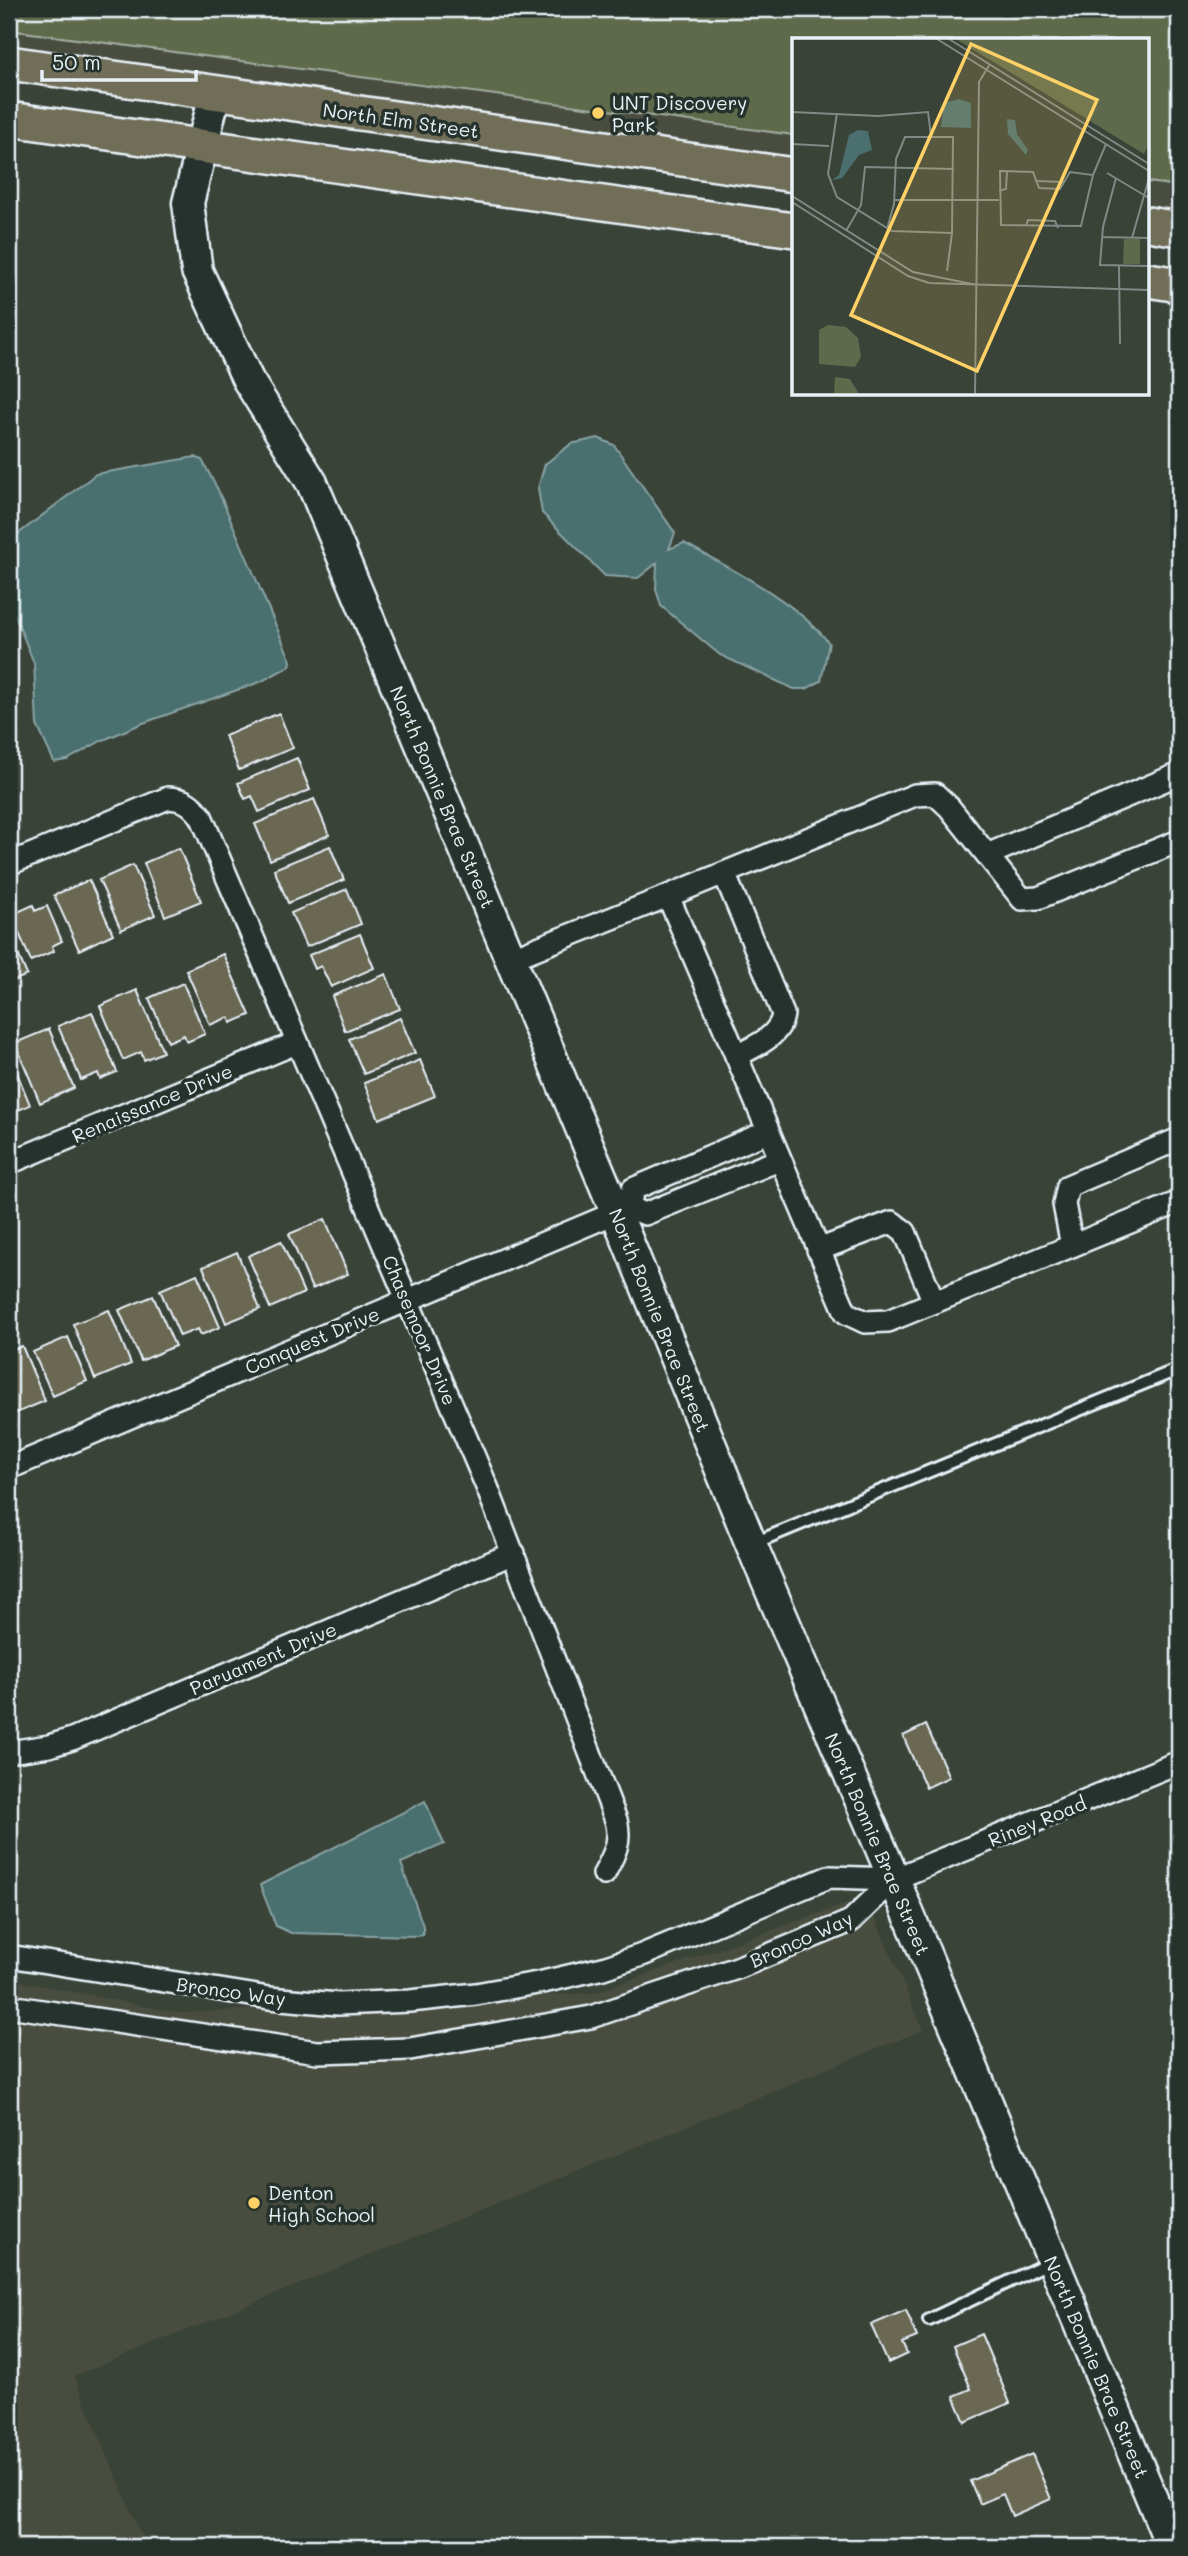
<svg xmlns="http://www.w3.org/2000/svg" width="1188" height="2556" font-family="Mali,sans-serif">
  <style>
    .built { fill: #484e40 }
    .green { fill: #5e6a4b; stroke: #a3aea2; stroke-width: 2 }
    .water { fill: #4a6f6e; stroke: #89a3a5; stroke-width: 2 }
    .building { fill: #6a6753; stroke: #e8f1f8; stroke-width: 2 }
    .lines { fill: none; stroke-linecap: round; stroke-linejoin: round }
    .service-casing { stroke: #e8f1f8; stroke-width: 16 }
    .minor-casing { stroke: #e8f1f8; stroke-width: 26 }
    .secondary-casing { stroke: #e8f1f8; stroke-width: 35 }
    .primary-casing { stroke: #e8f1f8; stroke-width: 38 }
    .service { stroke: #26332d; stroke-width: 10 }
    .minor { stroke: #26332d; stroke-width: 21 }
    .secondary { stroke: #26332d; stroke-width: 30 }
    .primary { stroke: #716e59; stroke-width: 33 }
    .poi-dot { fill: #ffd166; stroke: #26332d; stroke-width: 2.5 }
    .labels { text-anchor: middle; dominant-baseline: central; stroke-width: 7; stroke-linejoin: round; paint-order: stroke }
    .poi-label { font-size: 19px; fill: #e8f1f8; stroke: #26332d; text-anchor: start }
    .street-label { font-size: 19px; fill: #e8f1f8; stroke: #26332d }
    .inset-road { fill: none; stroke: #808985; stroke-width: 2 }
    .view { fill: #ffd166; fill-opacity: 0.15; stroke: #ffd166; stroke-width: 3.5 }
    .inset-edge { fill: none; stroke: #e8f1f8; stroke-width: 3.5 }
  </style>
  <rect width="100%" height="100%" fill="#3a4338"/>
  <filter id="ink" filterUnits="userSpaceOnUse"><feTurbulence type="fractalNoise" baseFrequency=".0143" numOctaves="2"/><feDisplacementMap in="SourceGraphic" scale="14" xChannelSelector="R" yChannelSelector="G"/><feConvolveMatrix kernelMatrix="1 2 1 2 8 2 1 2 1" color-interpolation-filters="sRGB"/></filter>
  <g filter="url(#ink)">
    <path class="built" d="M9,9H1179V215L1148,211V40H794V165L9,61Z
      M866,1897L923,2030L74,2376L146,2547H9V1979L179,2013L594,1993Z"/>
    <path class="green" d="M9,9H1179V186L1148,182V40H794V135L9,30Z"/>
    <path class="water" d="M598,438L614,445L675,533L669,549L684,543C731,569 795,600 829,643L821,681L806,689H794L720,655L661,606L656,589L657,563L638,578L605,576L542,513L538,488L545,464L571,444Z
      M195,457L202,460L218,490L291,661L290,666L260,682L143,723L101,741L67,760L54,762L37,725L34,663L9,601V541L96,474Z
      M425,1801L444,1844L401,1863L423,1926V1934L417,1936L291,1933L276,1926L260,1885Z"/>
    <path class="building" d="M279,713L293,748L239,770L225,736Z
      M297,758L310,790L259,812L252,796L245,799L238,783Z
      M314,799L329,835L270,860L255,824Z
      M330,846L344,880L288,903L274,869Z
      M179,848L201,901L165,916L144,863Z
      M133,865L155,915L121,930L99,880Z
      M89,880L113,934L79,950L54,895Z
      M347,889L361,924L306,947L291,913Z
      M33,905L35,911L47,906L62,941L52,946L54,951L31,961L11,915Z
      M9,933L27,975L9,983Z
      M360,934L374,968L331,987L321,966L315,969L309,955Z
      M223,954L250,1015L231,1023L229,1017L210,1025L186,970Z
      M386,974L400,1009L345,1031L332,996Z
      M183,983L205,1034L187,1042L184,1035L168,1042L149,998Z
      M137,990L163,1052L144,1060L141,1052L123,1060L100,1006Z
      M92,1012L117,1072L100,1079L98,1073L81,1080L58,1026Z
      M400,1018L415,1053L364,1074L349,1039Z
      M49,1029L74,1088L40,1103L15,1043Z
      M9,1053L30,1105L9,1114Z
      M420,1060L435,1096L379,1119L364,1083Z
      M325,1219L348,1274L312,1289L289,1234Z
      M281,1241L304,1293L270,1308L248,1256Z
      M237,1252L260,1309L226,1323L203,1267Z
      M197,1274L220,1327L201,1335L198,1329L180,1336L160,1290Z
      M153,1296L175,1346L141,1361L119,1310Z
      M109,1310L131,1364L95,1379L73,1324Z
      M68,1337L87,1381L53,1396L33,1352Z
      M22,1346L45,1401L9,1416V1351Z
      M926,1725L949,1777L926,1788L903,1736Z
      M906,2310L917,2337L902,2343L907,2354L888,2363L871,2325Z
      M981,2334L1010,2403L965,2422L954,2396L971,2389L953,2346Z
      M1032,2454L1051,2499L1012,2516L1003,2494L980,2504L970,2481Z"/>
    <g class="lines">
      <g class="service-casing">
        <path id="service" d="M754,1543L1179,1369
          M929,2320L1050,2262"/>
      </g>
      <g class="minor-casing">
        <path id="minor" d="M1179,841L1038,898L1022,899L949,807L935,794L915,795L668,896L846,1313L865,1322L888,1321L1179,1202
          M987,855L1179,774
          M9,864L168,798C185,799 191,804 201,816L487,1487L616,1820C622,1841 614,1855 604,1874
          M724,873L783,1014C781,1036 754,1047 736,1056
          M510,959L668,896
          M9,1163L296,1043
          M629,1207L633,1189L767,1132
          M1072,1246L1064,1204L1068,1186L1179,1139
          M818,1250L892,1222L905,1232L934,1302
          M9,1468L629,1207L645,1214L779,1160
          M9,1752L49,1746L72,1739L514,1553
          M9,1956L269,1998L338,2004L410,2001L476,1994L543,1982L603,1968L642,1955L829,1877L894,1879
          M9,2006L317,2052L410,2049L591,2017L737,1968L851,1921L894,1879L1179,1762"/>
      </g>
      <g class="secondary-casing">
        <path id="secondary" d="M215,94L188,203L197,271L248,380L312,483L611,1200L751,1544L894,1879L1172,2547"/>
      </g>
      <g class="primary-casing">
        <path id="primary" d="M9,63L794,175
          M9,119L794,230
          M1148,224L1179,229
          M1148,280L1179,285"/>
      </g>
      <use href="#service" class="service"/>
      <use href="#minor" class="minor"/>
      <use href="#secondary" class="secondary"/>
      <use href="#primary" class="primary"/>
    </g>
  </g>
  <g class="poi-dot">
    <circle cx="598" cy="113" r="7"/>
    <circle cx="254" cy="2203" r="7"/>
  </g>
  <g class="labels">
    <g class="poi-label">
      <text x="612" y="102">UNT Discovery<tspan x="612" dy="22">Park</tspan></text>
      <text x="268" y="2192">Denton<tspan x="268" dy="22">High School</tspan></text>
    </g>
    <g class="street-label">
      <text transform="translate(401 120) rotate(8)">North Elm Street</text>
      <text transform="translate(443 797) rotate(67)">North Bonnie Brae Street</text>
      <text transform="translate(152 1103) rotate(-23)">Renaissance Drive</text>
      <text transform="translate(660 1320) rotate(68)">North Bonnie Brae Street</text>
      <text transform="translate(420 1330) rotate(67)">Chasemoor Drive</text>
      <text transform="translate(312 1340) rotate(-23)">Conquest Drive</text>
      <text transform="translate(263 1658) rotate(-23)">Paruament Drive</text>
      <text transform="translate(1037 1821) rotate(-22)">Riney Road</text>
      <text transform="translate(878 1844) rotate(67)">North Bonnie Brae Street</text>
      <text transform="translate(801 1939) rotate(-24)">Bronco Way</text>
      <text transform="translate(231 1991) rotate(8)">Bronco Way</text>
      <text transform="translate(1097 2367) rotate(67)">North Bonnie Brae Street</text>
    </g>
  </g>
  <g transform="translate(792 38)">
    <rect width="357" height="357" fill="#3a4338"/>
    <path d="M164,1H357V106L352,116ZM332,201H348V226H331ZM36,287L54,289L66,300L69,319L63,329L27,326V292ZM43,339L58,341L67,356H42Z" fill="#5e6a4b"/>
    <path d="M167,61L179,65V90L149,89L152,65ZM215,81L223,82L225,96L236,112L234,117L216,96ZM66,92L76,93L80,112L67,117L50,140L40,142L47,137L57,97Z" fill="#4a6f6e"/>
    <path class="inset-road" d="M145,1L357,133M157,1L357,126M0,74L86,78L136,74L139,98M45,75L36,136L45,159L100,193L160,195M0,106L37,108M208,133L241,134L247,150L268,151L278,134L301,137L289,188L209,187ZM315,135L357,160M301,137L314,106M324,140L311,189L308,227L357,228M243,143L272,144M207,153L214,151L215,133M0,158L121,234L185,247M103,162H207M0,164L116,238L137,245L357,252M234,188L236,182L263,183L266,190M95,191L102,166L104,121L113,99H161L160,195L155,233M54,193L69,167L73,129L162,131M310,199L357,200M340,200L357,140M327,228L328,306M183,356L187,44L198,26"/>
    <path class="view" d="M179,6L305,62L185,333L59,277Z"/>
    <rect width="357" height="357" class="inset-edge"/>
  </g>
  <rect width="1188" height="2556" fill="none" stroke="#26332d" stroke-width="35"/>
  <rect x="18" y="18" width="1153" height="2521" fill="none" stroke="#e8f1f8" stroke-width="2.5" filter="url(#ink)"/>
  <path d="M42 70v10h154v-10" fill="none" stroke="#e8f1f8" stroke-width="3.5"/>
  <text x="52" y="70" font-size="21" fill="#e8f1f8" stroke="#26332d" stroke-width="5" paint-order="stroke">50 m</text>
</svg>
